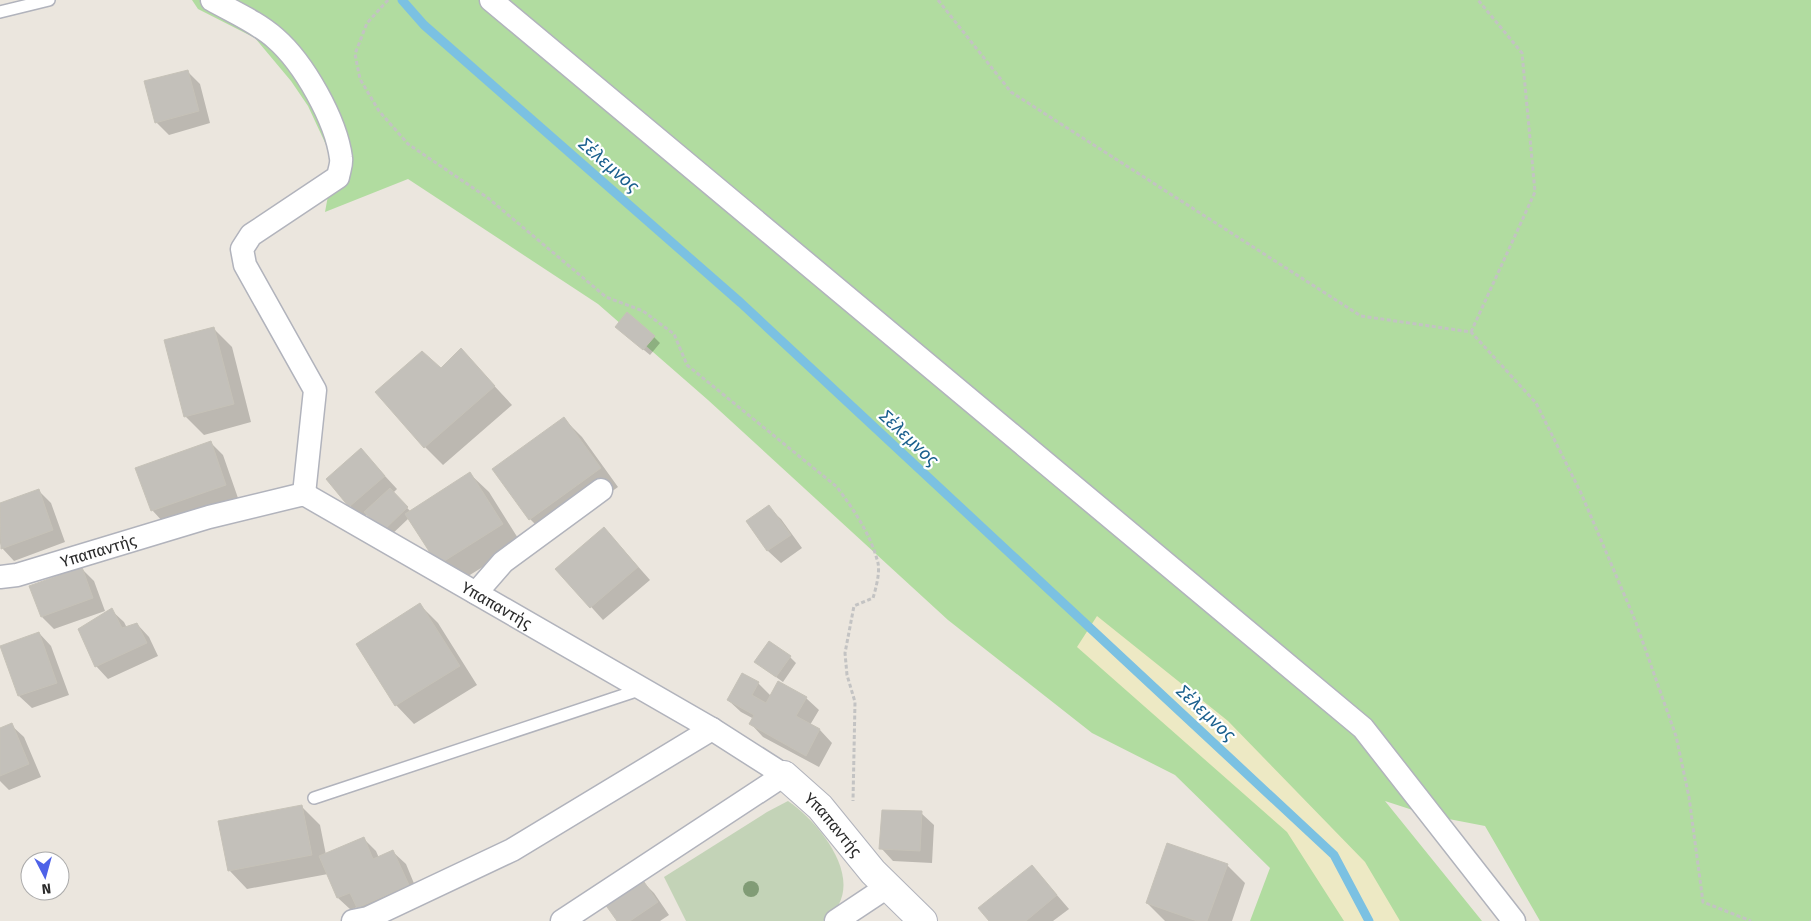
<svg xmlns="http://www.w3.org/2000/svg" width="1811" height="921" font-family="'Fira Sans',sans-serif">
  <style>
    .green { fill: #b1dca0 }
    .sand { fill: #ede9c4 }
    .cemetery { fill: #c3d3b7 }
    .shadow { fill: #0003 }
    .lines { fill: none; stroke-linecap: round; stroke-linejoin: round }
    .stream { stroke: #7bc1e2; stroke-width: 9 }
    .building { fill: #c3c0ba; stroke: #c6c2b8 }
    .lane-casing { stroke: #b1b3bc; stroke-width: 14 }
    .street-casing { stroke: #b1b3bc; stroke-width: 25 }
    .secondary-casing { stroke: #b1b3bc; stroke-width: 30 }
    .path { stroke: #c3c3c3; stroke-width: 3; stroke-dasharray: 4 2.5; stroke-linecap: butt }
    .lane { stroke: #fff; stroke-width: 11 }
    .street { stroke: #fff; stroke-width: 22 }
    .secondary { stroke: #fff; stroke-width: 28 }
    .tree { fill: #819c76 }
    .labels { text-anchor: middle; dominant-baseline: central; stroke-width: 4.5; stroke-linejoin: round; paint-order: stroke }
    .street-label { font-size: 16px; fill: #2a2a2a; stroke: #fff }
    .water-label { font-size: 18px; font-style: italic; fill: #1b608e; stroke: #fff }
  </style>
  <rect width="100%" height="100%" fill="#ebe6de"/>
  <path class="green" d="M192,0H1811V921H1540L1485,826L1428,815L1385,801L1482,921H1250L1270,868L1175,775L1092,733L948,620L708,400L598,304L408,179L325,212L332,174L328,149L308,106L291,81L255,38L198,9Z"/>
  <path class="sand" d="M1097,616L1228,721L1365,862L1400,921H1344L1287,832L1077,647Z"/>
  <path class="cemetery" d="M788,801C822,824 872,888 823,921H686L664,877L767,812Z"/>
  <path class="shadow" d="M188,72L200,84L210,123L169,135L156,122Z
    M213,328L232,347L251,422L204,435L185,416Z
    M622,332L654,337L660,343L650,355Z
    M461,350L512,405L443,465L425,447L441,370Z
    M564,419L582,437L618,487L548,537L530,519Z
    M211,443L223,455L238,498L164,523L152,510Z
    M361,450L397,489L393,493L411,512L470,474L489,492L521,543L457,583L409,518L389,537L368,514L363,518L350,506Z
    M39,491L51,503L65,542L14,561L2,548L0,543V505Z
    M768,507L781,519L802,548L781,563L768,551L747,522Z
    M604,528L650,580L603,620L557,569Z
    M81,568L94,581L105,611L54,629L42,617Z
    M420,605L438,623L477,685L414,724L396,705L357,644Z
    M111,610L124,622L127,628L137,624L149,637L158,656L108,679L96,666Z
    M39,633L51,646L69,695L32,708L19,696L2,646Z
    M790,657L796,663L783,682L762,667Z
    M758,683L771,696L806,698L819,710L810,725L820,730L832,743L819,767L763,737L751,724L754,719L741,712L728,700Z
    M11,725L24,737L41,777L9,790L0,781V729Z
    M302,807L320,825L326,855L364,839L376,851L379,858L393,852L406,864L420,898L370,920L357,907L351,910L338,898L328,874L247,889L229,870Z
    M921,813L934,825L932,863L893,861L881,848Z
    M1227,865L1245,883L1232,921H1165L1147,903Z
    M1032,866L1069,909L1053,921H990Z
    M641,880L654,893L669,915L660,921H618Z"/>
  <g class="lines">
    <path class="stream" d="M402,0L424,25L741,303L1334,855L1369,921"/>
  </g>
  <path class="building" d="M188,70L199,111L155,123L144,81Z
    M627,312L655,336L643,350L615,327Z
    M214,327L234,404L184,417L164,340Z
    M461,348L495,386L424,448L375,392L422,351L441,368Z
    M564,417L601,468L529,520L492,469Z
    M211,441L226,485L151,511L135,468Z
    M361,448L385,476L349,507L326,479Z
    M470,472L503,524L438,565L405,514Z
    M390,488L408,507L382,532L364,512Z
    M39,489L53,530L1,549L0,503Z
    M769,505L791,535L767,551L746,521Z
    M604,527L638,567L590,608L555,569Z
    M82,567L93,598L41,617L29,586Z
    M420,603L460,666L395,706L356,644Z
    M112,608L122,628L137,623L147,643L95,667L78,629Z
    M39,632L57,683L18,696L0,646Z
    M769,641L791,656L776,677L754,662Z
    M742,673L759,682L752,695L766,703L778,681L807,697L796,716L820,729L806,756L749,724L754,715L727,700Z
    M12,723L29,764L0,776V728Z
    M302,805L312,855L228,871L218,821Z
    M882,810L922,811L920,851L879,849Z
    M364,837L373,859L393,850L409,885L357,908L350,893L337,898L319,856Z
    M1167,843L1228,864L1207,921H1197L1146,903Z
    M1032,865L1057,895L1026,921H989L978,908Z
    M642,879L658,902L630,921H617L605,904Z"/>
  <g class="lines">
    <g class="lane-casing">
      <path id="lane" d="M0,12L49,0
        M314,798L642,689"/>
    </g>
    <g class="street-casing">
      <g id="street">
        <path d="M212,0C233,12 257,22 275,38C304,63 336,120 341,158C342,164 339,171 338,177L251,235L242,249L245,265L315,390L304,494"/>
        <path d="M491,0L1363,728L1514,921"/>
        <path id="s1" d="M0,577L17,575L209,517L304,494L712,729L784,775L562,921"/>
        <path d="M476,593L503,562L601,490"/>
        <path d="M353,921L368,918L512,850L712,729"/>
        <path d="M836,921L887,887"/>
      </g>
    </g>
    <g class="secondary-casing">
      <g id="secondary">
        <path id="s2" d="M784,775L820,807L873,872L923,921"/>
      </g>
    </g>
    <path class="path" d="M388,0L367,23L355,54L360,79L379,111L408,144L488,198L606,297L643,311L674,334L687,365L837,487C854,510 871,535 878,563C880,573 876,588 873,598L854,606L845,653L847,675L855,702L853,801
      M938,0L1011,92L1361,316L1471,332L1536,403L1581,493L1635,620L1676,736L1689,797L1703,902L1751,921
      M1471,332L1535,192L1522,53L1478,0
      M1811,921V920"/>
    <use href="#lane" class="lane"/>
    <use href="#street" class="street"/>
    <use href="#secondary" class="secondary"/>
  </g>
  <circle class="tree" cx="751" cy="889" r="8"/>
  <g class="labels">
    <g class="street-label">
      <text stroke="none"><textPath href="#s1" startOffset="102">Υπαπαντής</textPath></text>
      <text stroke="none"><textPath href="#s1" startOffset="538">Υπαπαντής</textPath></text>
      <text stroke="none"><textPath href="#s2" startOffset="70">Υπαπαντής</textPath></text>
    </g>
    <g class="water-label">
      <text transform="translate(609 165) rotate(41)">Σέλεμνος</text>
      <text transform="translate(909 438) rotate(43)">Σέλεμνος</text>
      <text transform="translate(1206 713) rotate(43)">Σέλεμνος</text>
    </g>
  </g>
  <g transform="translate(45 876) rotate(174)"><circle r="24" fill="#ffffff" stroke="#aaaaaa"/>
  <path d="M0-4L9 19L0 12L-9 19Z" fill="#4e62e8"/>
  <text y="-8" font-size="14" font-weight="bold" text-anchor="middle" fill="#2a2a2a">N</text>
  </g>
</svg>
